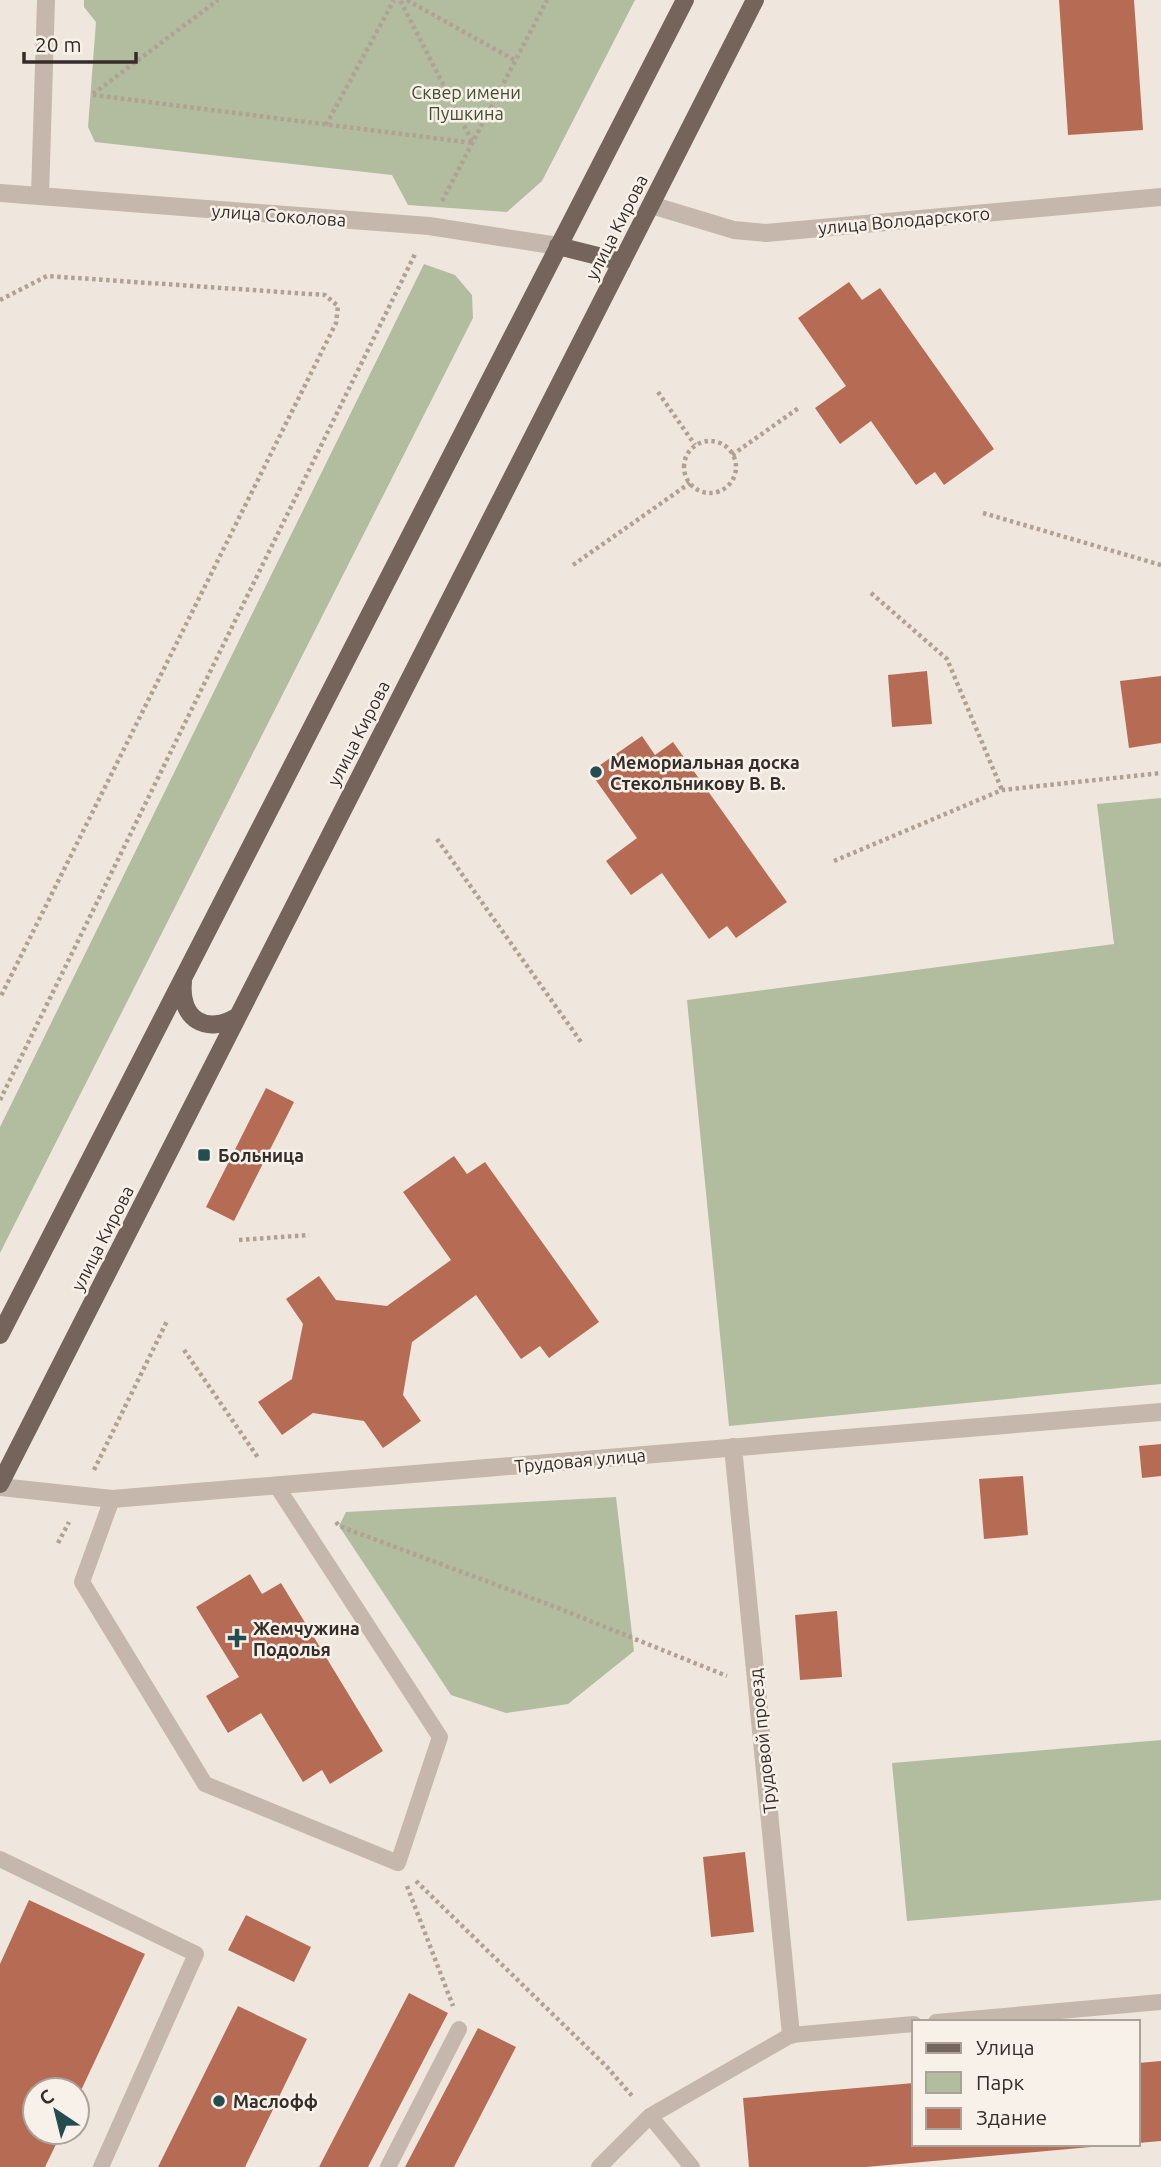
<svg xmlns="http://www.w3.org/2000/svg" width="1161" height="2167" font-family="Ubuntu,sans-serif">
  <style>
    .green { fill: #b2bc9f }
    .building { fill: #b66c54 }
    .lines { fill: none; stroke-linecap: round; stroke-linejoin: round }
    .path { stroke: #b1a195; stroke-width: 4.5; stroke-dasharray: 3.5 3.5; stroke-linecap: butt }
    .service { stroke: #c5b7ab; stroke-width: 16 }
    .minor { stroke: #c5b7ab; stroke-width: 18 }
    .primary { stroke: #74645c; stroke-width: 18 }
    .poi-dot { fill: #244d50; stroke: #f7f1e9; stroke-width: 2.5 }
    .labels { text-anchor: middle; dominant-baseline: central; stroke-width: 5; stroke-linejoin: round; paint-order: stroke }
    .park-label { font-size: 18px; fill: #444f30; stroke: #f7f1e9 }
    .street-label { font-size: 18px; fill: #342d29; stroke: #f7f1e9 }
    .poi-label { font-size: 18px; font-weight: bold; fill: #342d29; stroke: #f7f1e9; text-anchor: start }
  </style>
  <rect width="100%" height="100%" fill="#efe7dd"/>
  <path class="green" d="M84,0H635L542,181L507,212L408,205L392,175L95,142L88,127L96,22L84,7Z
    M424,264L455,275L472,295L473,318L0,1253V1127Z
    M1161,798V1384L729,1426L687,1000L1114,944L1097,804Z
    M616,1497L634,1651L568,1704L506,1713L451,1695L339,1526L346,1512Z
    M1161,1740V1900L907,1921L892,1763Z"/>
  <path class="building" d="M1059,0H1134L1143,130L1068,135Z
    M849,282L862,300L880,288L994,449L944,485L935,472L916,485L871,421L840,444L815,408L846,386L798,318Z
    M927,671L932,724L892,727L888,675Z
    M1161,676V743L1129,748L1120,681Z
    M642,736L655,755L673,742L787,902L736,938L727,926L709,939L662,873L631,895L606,861L637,838L590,772Z
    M266,1088L294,1102L234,1221L206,1207Z
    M454,1156L467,1174L485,1162L599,1322L549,1358L540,1346L521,1359L476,1295L412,1342L403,1395L421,1421L383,1448L364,1421L313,1413L282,1435L258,1402L292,1379L303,1324L286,1299L319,1276L336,1300L387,1306L451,1260L403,1192Z
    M1161,1444V1476L1142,1478L1139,1446Z
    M1023,1476L1028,1535L984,1539L979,1479Z
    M250,1574L262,1594L281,1583L383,1751L330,1784L322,1770L303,1782L261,1713L228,1733L206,1696L239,1677L196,1607Z
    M837,1611L842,1677L800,1680L795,1615Z
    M745,1852L754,1932L711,1937L703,1857Z
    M29,1900L145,1954L77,2099V2090H35V2132H62L45,2167H0V1964Z
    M246,1915L311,1947L294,1982L228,1950Z
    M409,1993L448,2013L368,2167H319Z
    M238,2006L307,2039L245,2167H158Z
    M478,2028L516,2047L454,2167H405Z
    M1161,2061V2141L1138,2143V2063Z
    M914,2083V2144H1102V2146L866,2167H749L743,2098Z"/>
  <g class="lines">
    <path class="path" d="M407,0L516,61
      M93,94L218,0
      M93,95L473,143L400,0
      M326,125L394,0
      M442,201L547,0
      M0,300L47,276L325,295L338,306L336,323L0,998
      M658,392L695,445
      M684 467a26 26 0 1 1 52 0a26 26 0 1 1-52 0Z
      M732,455L800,407
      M983,513L1161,565
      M573,565L690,483
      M871,593L947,659L1002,790
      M437,839L581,1042
      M834,861L1002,790L1161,773
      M0,1100L416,252
      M239,1240L309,1235
      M184,1350L259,1459
      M94,1470L167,1321
      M336,1522L339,1526L553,1606L727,1676
      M58,1543L69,1522
      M416,1881L607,2067L633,2097
      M407,1886L453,2006"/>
    <path class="service" d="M112,1499L82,1582L205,1784L398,1863L440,1737L276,1485
      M0,1859L196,1954L101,2167
      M936,2022L1161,2002
      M650,2116L692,2167
      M388,2167L459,2029
      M599,2167L650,2116L791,2035L914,2024"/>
    <path class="minor" d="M0,193L429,226L558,246
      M40,196L46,0
      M651,205L734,230L766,233L1161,197
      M733,1447L791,2035
      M0,1487L112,1499L1161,1412"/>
    <path class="primary" d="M558,246L622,262
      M183,982C179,1019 207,1036 238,1016
      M0,1335L685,0
      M0,1484L755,0"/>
  </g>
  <g class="poi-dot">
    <circle cx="596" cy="772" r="7"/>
    <rect x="197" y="1148" width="14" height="14" rx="3.5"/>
    <path d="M233.5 1627.5h7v7h7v7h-7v7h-7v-7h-7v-7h7z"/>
    <circle cx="219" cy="2101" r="7"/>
  </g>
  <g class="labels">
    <g class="park-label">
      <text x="466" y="92">Сквер имени<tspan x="466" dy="21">Пушкина</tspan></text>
    </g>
    <g class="street-label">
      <text transform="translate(279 215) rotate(4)">улица Соколова</text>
      <text transform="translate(904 220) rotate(-5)">улица Володарского</text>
      <text transform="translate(616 227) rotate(-63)">улица Кирова</text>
      <text transform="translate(358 733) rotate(-63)">улица Кирова</text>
      <text transform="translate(102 1238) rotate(-63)">улица Кирова</text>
      <text transform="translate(580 1460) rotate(-5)">Трудовая улица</text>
      <text transform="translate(762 1741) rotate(-96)">Трудовой проезд</text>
    </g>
    <g class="poi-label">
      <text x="610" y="762">Мемориальная доска<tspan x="610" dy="21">Стекольникову В. В.</tspan></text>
      <text x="218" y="1155">Больница</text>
      <text x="253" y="1628">Жемчужина<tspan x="253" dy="21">Подолья</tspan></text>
      <text x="233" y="2101">Маслофф</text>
    </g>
  </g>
  <rect x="912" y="2020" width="228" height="126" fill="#f7f1e9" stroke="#a9a39c" stroke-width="2"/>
  <rect x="926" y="2043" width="35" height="10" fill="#74645c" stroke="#a9a39c" stroke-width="2"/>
  <text x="976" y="2055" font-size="21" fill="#342d29">Улица</text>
  <rect x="926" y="2072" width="35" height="21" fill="#b2bc9f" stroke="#a9a39c" stroke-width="2"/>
  <text x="976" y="2090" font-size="21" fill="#342d29">Парк</text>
  <rect x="926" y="2108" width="35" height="21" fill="#b66c54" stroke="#a9a39c" stroke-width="2"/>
  <text x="976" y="2125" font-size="21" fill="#342d29">Здание</text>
  <g transform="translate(56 2111) rotate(325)"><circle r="33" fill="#f7f1e9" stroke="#a9a39c" stroke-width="2"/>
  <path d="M0-5L12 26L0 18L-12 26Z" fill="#244d50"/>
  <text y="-10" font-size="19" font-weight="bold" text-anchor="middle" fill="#342d29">С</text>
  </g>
  <path d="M24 52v10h112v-10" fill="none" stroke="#342d29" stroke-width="3.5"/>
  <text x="35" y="52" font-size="21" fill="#342d29" stroke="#f7f1e9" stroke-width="5" paint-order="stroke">20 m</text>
</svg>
